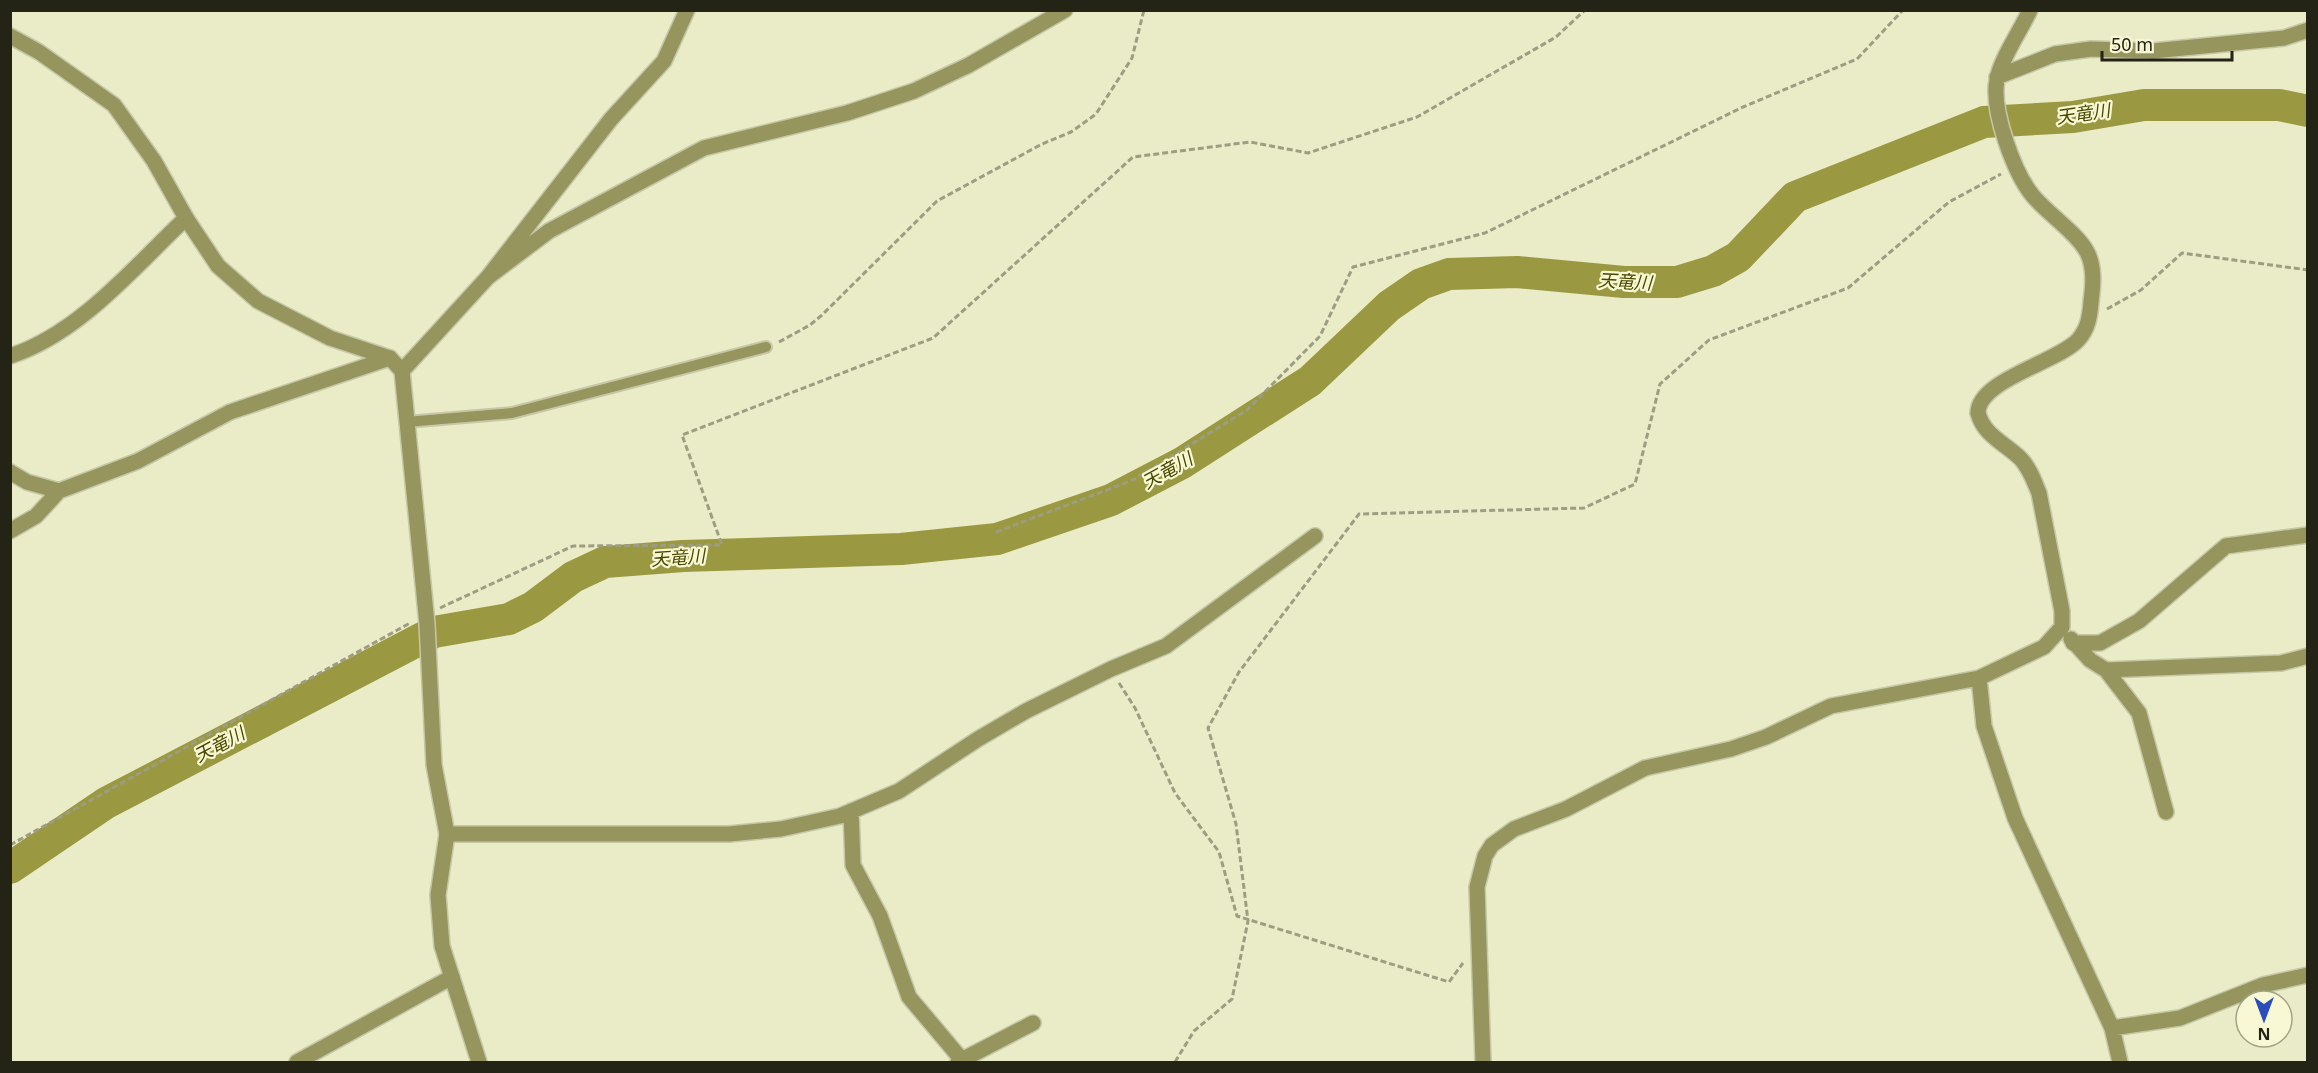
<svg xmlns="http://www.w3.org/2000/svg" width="2318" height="1073" font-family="'Noto Sans','Noto Sans JP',sans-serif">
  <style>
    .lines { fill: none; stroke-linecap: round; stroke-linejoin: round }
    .river { stroke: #9a9941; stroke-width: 32 }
    .service-casing { stroke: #c6c7a7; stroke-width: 14 }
    .minor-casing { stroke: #c6c7a7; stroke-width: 18 }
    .tertiary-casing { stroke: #c6c7a7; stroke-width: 18 }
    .path { stroke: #9d9d82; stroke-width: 3; stroke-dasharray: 6 3; stroke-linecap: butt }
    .service { stroke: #95955d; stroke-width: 10 }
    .minor { stroke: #95955d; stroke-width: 15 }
    .tertiary { stroke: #95955d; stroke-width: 15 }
    .labels { text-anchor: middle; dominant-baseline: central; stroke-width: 4.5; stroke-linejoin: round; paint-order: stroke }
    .water-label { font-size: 18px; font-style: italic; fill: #494800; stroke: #f8f9d4 }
  </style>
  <rect width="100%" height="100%" fill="#eaebc7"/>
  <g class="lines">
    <path class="river" d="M10,868L106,803L434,632L509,619L533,607L573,577L605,562L683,556L901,549L997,539L1111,500L1182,463L1310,381L1389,306L1421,284L1449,274L1517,272L1624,282H1677L1713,271L1738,257L1795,197L1984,122L2073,117L2144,105H2279L2308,111"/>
    <g class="service-casing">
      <path id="service" d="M406,422L512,413L766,347"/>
    </g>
    <g class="minor-casing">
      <path id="minor" d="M1997,77L2055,54L2091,49L2153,51L2284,38L2308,30
        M488,277L549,231L704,148L847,113L914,91L969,65L1065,10
        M10,356C79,334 135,266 186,218
        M402,371L488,277L611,119L664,61L687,10
        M10,472L27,482L59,491L138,461L230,412L390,358
        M10,531L36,516L59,491
        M2071,639L2090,660L2106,670L2281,663L2308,656
        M2073,643H2100L2139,621L2226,546L2308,535
        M2106,670L2139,713L2166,812
        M1979,678L1984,726L2015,818L2112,1028L2120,1062
        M851,811L853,865L880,916L909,997L962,1060
        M447,834H729L781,829L840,816L899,791L978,739L1026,711L1111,669L1166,646L1315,536
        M2112,1028L2180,1018L2263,985L2308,975
        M297,1062L452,977
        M958,1062L1033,1023
        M1483,1062L1477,887L1485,856L1492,845L1514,829L1566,809L1645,768L1731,749L1766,737L1831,706L1979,678L2044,647L2062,627V611L2039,493C2034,481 2030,469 2021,459C2005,443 1984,436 1978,413C1978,380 2058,362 2078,340C2088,329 2090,316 2091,302C2093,286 2095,267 2087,252C2077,233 2048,214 2033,196C2014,173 1991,110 1997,80C2000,60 2021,30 2030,10"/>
    </g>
    <g class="tertiary-casing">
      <path id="tertiary" d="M10,36L39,52L114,105L154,161L186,218L218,266L258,301L330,338L390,358L402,371L427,624L434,765L447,834L438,895L442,946L479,1062"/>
    </g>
    <path class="path" d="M2107,309L2141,290L2182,253L2308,270
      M779,342L810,325L822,315L937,201L1042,144L1071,132L1096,114L1132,58L1144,10
      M996,532L1133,480L1247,410L1320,336L1353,267L1485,233L1743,107L1857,59L1903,10
      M440,608L573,546L722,545L682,435L933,338L1133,157L1250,142L1308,153L1417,117L1556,37L1585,10
      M1119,683L1135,708L1175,793L1219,852L1237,916L1449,982L1463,963
      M10,845L410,623
      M1175,1062L1194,1031L1232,999L1248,921L1236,824L1208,728L1239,672L1359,514L1584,508L1635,484L1660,384L1709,340L1848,288L1949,202L2001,174"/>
    <use href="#service" class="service"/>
    <use href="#minor" class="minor"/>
    <use href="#tertiary" class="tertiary"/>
  </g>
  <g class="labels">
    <g class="water-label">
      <text transform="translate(2083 113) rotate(-8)">天竜川</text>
      <text transform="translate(1625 281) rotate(3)">天竜川</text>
      <text transform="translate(1167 470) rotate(-29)">天竜川</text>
      <text transform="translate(678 557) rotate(-4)">天竜川</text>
      <text transform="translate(219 744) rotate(-28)">天竜川</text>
    </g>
  </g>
  <rect width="2318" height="1073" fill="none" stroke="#232316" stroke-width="24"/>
  <g transform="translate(2264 1019) rotate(180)"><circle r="28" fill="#f8f9d4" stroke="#a3a388" stroke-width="1.5"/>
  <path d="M0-4.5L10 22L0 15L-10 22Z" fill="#2b4dbc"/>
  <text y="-9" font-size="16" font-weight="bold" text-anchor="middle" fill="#232316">N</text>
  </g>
  <path d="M2102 51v9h130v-9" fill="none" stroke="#232316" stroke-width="3"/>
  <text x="2111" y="51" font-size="18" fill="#232316" stroke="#f8f9d4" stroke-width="4.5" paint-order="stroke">50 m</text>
</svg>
